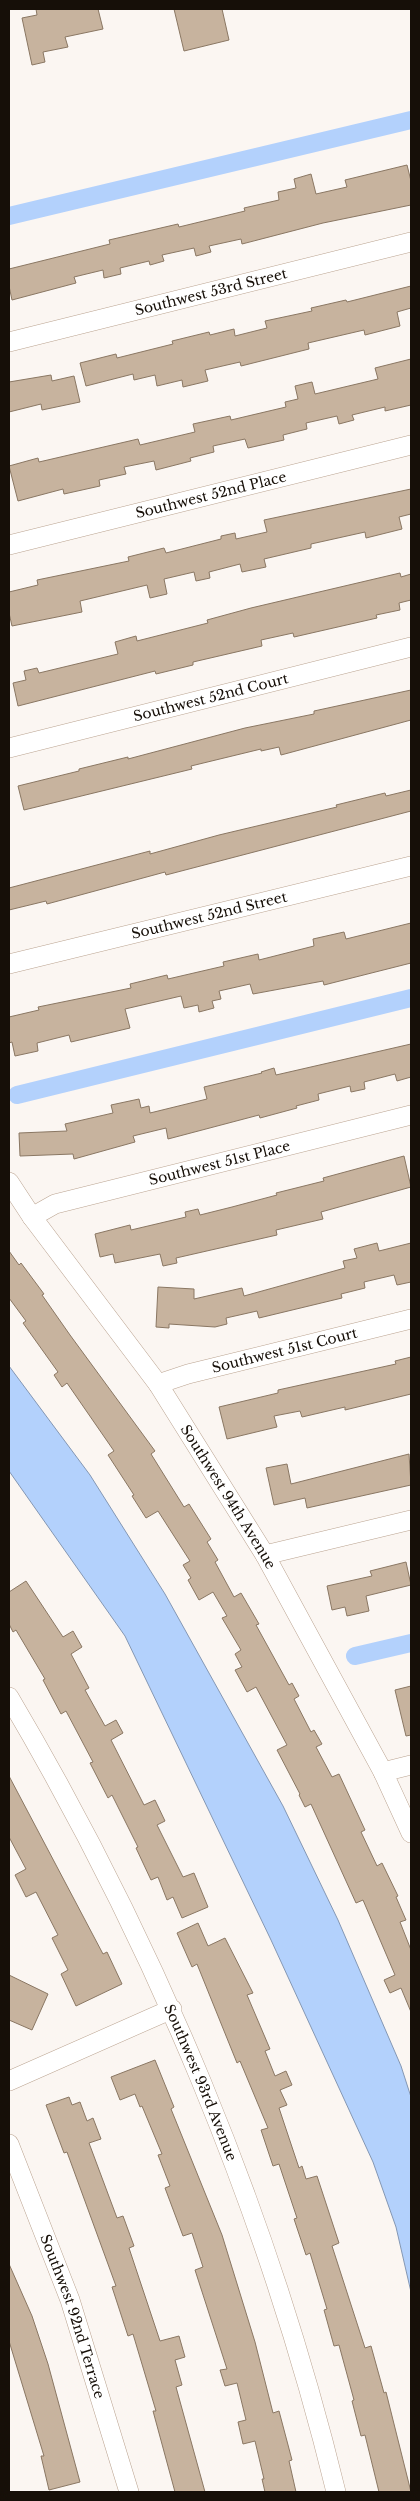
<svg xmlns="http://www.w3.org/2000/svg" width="420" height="2501" font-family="'Libre Baskerville',serif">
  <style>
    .water { fill: #b3d1fc; stroke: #8497b3 }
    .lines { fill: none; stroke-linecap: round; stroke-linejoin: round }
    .canal { stroke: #b3d1fc; stroke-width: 18 }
    .building { fill: #c7b39e; stroke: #8a7763 }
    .minor-casing { stroke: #bba491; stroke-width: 20 }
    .minor { stroke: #fff; stroke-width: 19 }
    .labels { text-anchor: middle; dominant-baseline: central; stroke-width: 4; stroke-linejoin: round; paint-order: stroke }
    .street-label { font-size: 14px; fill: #160f08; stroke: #fbf6f2 }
  </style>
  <rect width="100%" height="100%" fill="#fbf6f2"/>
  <path class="water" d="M9,1366L90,1475L165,1594L283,1806L338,1920L401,2066L411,2097V2292L396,2227L373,2162L271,1940L125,1636L9,1471Z"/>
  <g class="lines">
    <path class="canal" d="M9,216L411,120
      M17,1095L411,998
      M355,1656L411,1643"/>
  </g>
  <path class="building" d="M36,9H98L103,29L65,37L68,47L43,52L45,62L32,65L22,18L37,15Z
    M174,9H222L229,40L184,51Z
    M407,165L411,181V205L323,223L242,244L241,239L209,246L211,252L196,256L194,248L162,255L164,261L150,265L149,261L120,268L121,274L104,278L103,270L74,277L76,283L12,300L9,286V269L110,244L109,240L178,224L179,227L245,211L244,208L279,200L278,192L296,188L294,179L311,174L316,194L347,187L345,180Z
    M411,286V308L397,312L400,326L365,335L364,330L308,343L309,349L241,366L240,362L205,370L208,381L183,387L182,380L157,386L155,375L134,380L133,374L86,386L80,363L116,354L117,358L173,344L172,341L209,332L210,335L234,329L235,336L267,328L265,321L312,311L311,308L346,300L347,302Z
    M411,359V405L385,411V407L352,415L354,420L339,424L337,416L306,423L307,429L283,435L284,440L248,448L245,439L213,446L214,452L190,458L191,461L156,470L154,461L124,467L126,474L99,480L100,486L64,494L63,489L18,501L9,466L38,458L39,462L138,439L140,445L195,432L193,424L230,416L231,420L286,407L285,402L298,399L295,386L312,382L315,394L378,379L375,368Z
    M51,375L52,381L74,376L80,402L42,410L41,404L9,412V382Z
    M411,489V514L399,517L402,529L366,538L365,532L311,544V548L264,559L266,567L242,572L240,564L209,572L210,578L196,581L194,572L164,579L167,594L150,598L147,585L80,601L82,612L12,626L9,613V592L38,585L37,580L129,561L128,557L164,548L166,553L221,539V536L235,533L236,539L267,532L264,520Z
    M400,573L401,577L411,574V600L399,603L400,610L376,615L377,618L294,637L293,633L261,640L262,646L193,662V665L156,674L155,671L18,706L13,683L26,680L24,671L37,668L39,673L118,654L115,642L136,636L137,641L208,623L207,620L251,608Z
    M411,690V720L281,755L279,747L261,751V749L191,766L192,769L24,810L18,786L79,771V769L128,757V759L245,728L314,714V711Z
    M411,790V811L166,875L165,872L47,904L46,901L9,910V888L150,851V854L219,835L337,807L336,805L385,793L386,796Z
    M411,923V963L324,985L323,981L253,994L250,984L219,991L221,999L212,1001L214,1008L199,1012L198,1005L184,1008L181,996L125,1009L130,1028L71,1042L69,1035L37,1043L38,1051L15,1056L12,1042L9,1043V1017L39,1010L38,1007L131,988L130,984L167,975L168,979L224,966L223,962L258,954L259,960L314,946L313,939L344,932L346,939Z
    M411,1044V1077L397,1081L395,1074L364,1082L365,1089L351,1092L350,1086L318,1094L319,1100L296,1106L297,1108L260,1118L259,1115L168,1139L166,1128L133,1136L135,1142L74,1159L73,1154L20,1156L19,1133L67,1131L65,1124L113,1113L111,1105L139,1099L141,1108L149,1106L150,1113L207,1099L204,1087L262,1073L261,1072L274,1068L276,1075Z
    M404,1156L411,1187L321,1212L323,1219L276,1230L277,1235L176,1258L177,1263L163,1266L160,1254L115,1263L113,1254L100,1257L95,1234L130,1225L131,1230L186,1217L185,1212L198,1209L200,1215L232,1207L277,1195L276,1193L324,1181L323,1178Z
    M377,1243L379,1251L411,1243V1282L397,1285L394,1275L364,1282L365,1288L341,1294L342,1298L259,1318L257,1311L226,1318L227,1324L215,1327L169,1324V1328L156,1327L158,1287L194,1289V1299L242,1288L244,1296L345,1268L343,1261L357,1258L354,1249Z
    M9,1251L19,1265L21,1263L44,1294L42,1295L70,1335L155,1451L151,1454L184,1507L189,1504L211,1539L207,1542L218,1560L215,1562L234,1597L241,1593L259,1624L256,1625L289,1685L292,1683L299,1696L294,1699L311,1732L314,1730L322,1744L316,1747L332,1777L339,1774L365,1830L361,1832L377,1866L382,1863L398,1896L396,1897L406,1920L400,1922L411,1950V2012L401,1988L390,1993L384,1980L395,1975L363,1900L356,1903L311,1804L305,1807L299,1795L300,1794L277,1750L287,1745L256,1687L247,1692L235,1670L242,1667L235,1654L241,1650L222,1618L227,1616L213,1592L199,1600L188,1580L191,1578L183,1565L190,1561L158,1511L146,1518L132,1496L134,1495L108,1455L114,1451L67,1383L62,1387L54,1375L58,1372L23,1323L26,1321L9,1298Z
    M411,1357V1394L345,1410V1407L302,1417L300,1411L274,1416L277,1427L227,1439L219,1407L278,1393V1390L396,1364L395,1361Z
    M409,1454L411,1485L307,1508L305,1498L274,1505L266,1468L287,1464L291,1484Z
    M406,1562L411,1585L366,1596L369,1611L347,1616L345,1607L332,1610L327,1586L372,1576L370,1571Z
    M26,1581L63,1637L73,1631L82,1647L71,1654L89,1688L85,1690L105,1726L116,1720L123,1733L111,1740L144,1805L155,1800L165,1821L157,1825L183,1877L194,1873L208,1907L182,1918L173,1897L167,1900L158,1877L151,1880L136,1848L138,1847L112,1795L108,1798L90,1763L93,1762L66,1711L61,1714L43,1680L45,1679L16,1630L13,1632L9,1624V1592Z
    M411,1686V1735L406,1736L395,1690Z
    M9,1776L103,1954L107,1952L122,1984L76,2006L61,1974L68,1970L52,1938L58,1935L36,1892L26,1897L15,1875L26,1869L9,1837Z
    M198,1923L208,1946L225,1938L253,1993L247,1995L270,2049L265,2051L275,2076L286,2071L292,2085L280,2090L287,2105L279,2108L299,2168L302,2166L306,2179L317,2176L339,2243L332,2246L365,2348L371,2346L384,2393L386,2392L411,2492H379L365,2435L361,2436L352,2401L354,2400L339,2345L334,2346L324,2310L327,2309L310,2253L306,2255L294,2219L297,2218L279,2164L273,2166L261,2130L268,2128L240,2061L237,2063L197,1964L192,1967L177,1933Z
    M9,1975L48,1994L32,2030L9,2020Z
    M155,2060L174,2107L171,2109L222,2235L255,2342L273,2413L279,2411L292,2460L289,2461L296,2492H265L262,2479H264L255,2441L243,2444L238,2422L246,2420L237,2383L225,2386L220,2370L227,2369L195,2270L203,2267L192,2233L183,2236L165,2188L170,2186L158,2155L162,2154L142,2106L140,2107L135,2094L120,2100L111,2077Z
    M69,2097L72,2105L80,2102L87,2121L93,2118L101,2139L89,2143L117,2218L123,2216L134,2246L129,2248L160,2341L179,2336L185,2357L175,2360L182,2385L176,2387L205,2492H175L153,2411H156L133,2334L128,2336L112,2287L116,2286L67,2152L64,2153L46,2105Z
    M9,2264L32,2316L48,2364L80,2482L49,2490L41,2456H44L9,2341Z"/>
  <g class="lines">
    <g class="minor-casing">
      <g id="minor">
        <path id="s1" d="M9,342L411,242"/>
        <path id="s2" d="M9,545L411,445"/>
        <path id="s3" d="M9,748L411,647"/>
        <path id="s4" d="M9,964L411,866"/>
        <path id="s5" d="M9,1182L32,1217L158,1384L265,1555L383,1772L411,1833"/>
        <path id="s6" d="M32,1217L55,1204L411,1115"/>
        <path id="s7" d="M158,1384L188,1374L411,1319"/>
        <path d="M265,1555L411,1520"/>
        <path id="s8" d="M9,1697C155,1944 268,2213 336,2492"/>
        <path d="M383,1772L411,1765"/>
        <path d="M9,2081L172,2009"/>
        <path id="s9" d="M9,2144L70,2300L129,2492"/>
      </g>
    </g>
    <use href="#minor" class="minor"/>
  </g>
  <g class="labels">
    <g class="street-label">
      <text stroke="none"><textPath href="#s1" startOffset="208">Southwest 53rd Street</textPath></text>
      <text stroke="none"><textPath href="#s2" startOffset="208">Southwest 52nd Place</textPath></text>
      <text stroke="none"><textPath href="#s3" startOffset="208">Southwest 52nd Court</textPath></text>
      <text stroke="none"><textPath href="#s4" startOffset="206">Southwest 52nd Street</textPath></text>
      <text stroke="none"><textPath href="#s6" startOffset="196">Southwest 51st Place</textPath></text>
      <text stroke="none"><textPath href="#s7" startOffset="131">Southwest 51st Court</textPath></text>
      <text stroke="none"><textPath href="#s5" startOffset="384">Southwest 94th Avenue</textPath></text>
      <text stroke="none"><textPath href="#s8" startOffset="431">Southwest 93rd Avenue</textPath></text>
      <text stroke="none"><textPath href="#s9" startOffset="184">Southwest 92nd Terrace</textPath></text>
    </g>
  </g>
  <rect width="420" height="2501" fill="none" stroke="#160f08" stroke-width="20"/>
</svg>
